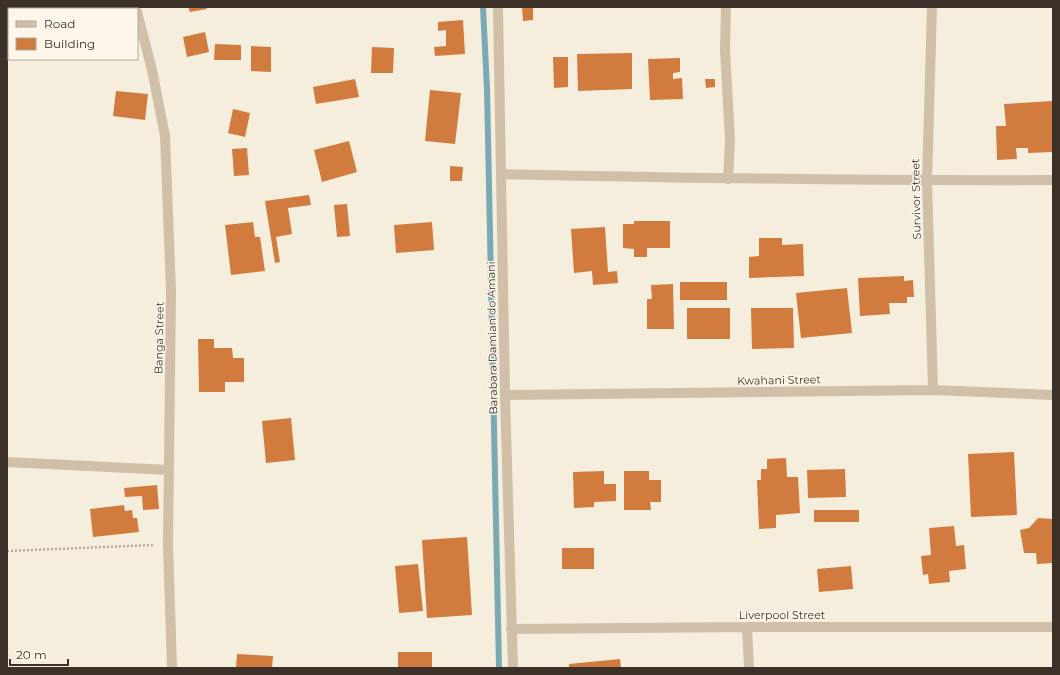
<svg xmlns="http://www.w3.org/2000/svg" width="1060" height="675" font-family="Montserrat,sans-serif">
  <style>
    .lines { fill: none; stroke-linecap: round; stroke-linejoin: round }
    .stream { stroke: #79a9b5; stroke-width: 6 }
    .building { fill: #d27b3e }
    .path { stroke: #bbaa91; stroke-width: 2.5; stroke-dasharray: 2 2; stroke-linecap: butt }
    .street { stroke: #cfc0a7; stroke-width: 10 }
    .labels { text-anchor: middle; dominant-baseline: central; stroke-width: 3; stroke-linejoin: round; paint-order: stroke }
    .street-label { font-size: 11px; fill: #3b3128; stroke: #fcf7ea }
  </style>
  <rect width="100%" height="100%" fill="#f5eedd"/>
  <g class="lines">
    <path class="stream" d="M483,7L487,89L499,668"/>
  </g>
  <path class="building" d="M46,7H61L62,9H46Z
    M87,7H126V9H87Z
    M188,7H206L207,9L190,12Z
    M522,7H533V20L523,21Z
    M463,20L465,54L435,56L434,47L446,46V30L438,31V22Z
    M205,32L209,52L187,57L183,37Z
    M215,44L241,45V60H214Z
    M251,46L271,47V72L251,71Z
    M372,47L394,48L393,73H371Z
    M632,53V89L578,91L577,54Z
    M553,57H568V87L554,88Z
    M680,58V72L673,73V79L682,78L683,99L650,100L648,59Z
    M355,79L359,97L316,104L313,87Z
    M705,79H715V87L706,88Z
    M430,90L461,93L455,144L425,141Z
    M116,91L148,94L145,120L113,116Z
    M1053,101V152L1028,153V148H1016L1017,159L997,160L996,126H1006L1004,104Z
    M233,109L250,113L245,137L228,133Z
    M349,141L357,172L322,182L314,150Z
    M247,148L249,175L234,176L232,149Z
    M450,166L463,167L462,181H450Z
    M309,195L311,205L288,208L292,234L276,237L280,262L275,263L265,201Z
    M347,204L350,236L337,237L334,205Z
    M634,221H670V248H647V257H634V249L623,248V224H634Z
    M253,222L255,237H260L265,271L231,275L225,225Z
    M432,222L434,250L396,253L394,225Z
    M605,227L608,272L617,271L618,283L593,285L592,271L574,273L571,229Z
    M759,238H782V245L803,244L804,276L749,278V257L759,256Z
    M904,276V281L913,280L914,297H907V303H889L890,314L860,316L858,278Z
    M680,282H727V300H680Z
    M673,284L674,329H647V299H652L651,285Z
    M847,288L852,333L801,338L796,293Z
    M687,308H730V339H687Z
    M751,308H793L794,348L752,349Z
    M198,339H214V348H232L233,358H244V382H225V392H199Z
    M291,418L295,460L266,463L262,421Z
    M1014,452L1017,515L971,517L968,454Z
    M786,458L787,477H798L800,513L776,515V528L759,529L757,480H761V469H767V459Z
    M845,469L846,497L808,498L807,470Z
    M604,471V484H616V501L594,502V507L574,508L573,472Z
    M624,471H649V480H661V502H650L651,510H624Z
    M157,485L159,509L143,510L142,496L125,497L124,488Z
    M124,505L125,511L132,510L133,518H137L139,532L93,537L90,509Z
    M814,510H859V522H814Z
    M1038,518L1053,519V563L1037,564L1036,553H1024L1020,530L1029,528Z
    M954,526L956,546L964,545L966,569L949,571L950,582L929,584L928,574L923,575L921,556L931,555L929,528Z
    M467,537L472,615L427,618L422,540Z
    M562,548H594V569H562Z
    M418,564L423,611L399,613L395,566Z
    M851,566L853,589L819,592L817,569Z
    M398,652H432V668H398Z
    M237,654L273,656L272,668H236Z
    M620,659L621,668H569V664Z"/>
  <g class="lines">
    <path class="path" d="M7,551L154,545"/>
    <path class="street" d="M498,7L505,395L513,668
      M726,7L725,50L730,140L728,179
      M932,7L927,181L933,390
      M137,12L152,70L165,136L171,291L168,545L172,668
      M502,174C686,178 869,181 1053,180
      M505,395L933,390L1053,395
      M7,462L169,470
      M747,627L749,668
      M511,629L747,627H1053"/>
  </g>
  <g class="labels">
    <g class="street-label">
      <text transform="translate(916 199) rotate(-91)">Survivor Street</text>
      <text transform="translate(159 338) rotate(-89)">Banga Street</text>
      <text transform="translate(492 338) rotate(-91)">Barabara Damian do Amani</text>
      <text transform="translate(779 380) rotate(-1)">Kwahani Street</text>
      <text x="782" y="615">Liverpool Street</text>
    </g>
  </g>
  <rect width="1060" height="675" fill="none" stroke="#3b3128" stroke-width="16"/>
  <rect x="8" y="8" width="130" height="52" fill="#fcf7ea" stroke="#afa89c"/>
  <rect x="16" y="21" width="20" height="6" fill="#cfc0a7" stroke="#afa89c"/>
  <text x="44" y="28" font-size="12" fill="#3b3128">Road</text>
  <rect x="16" y="38" width="20" height="12" fill="#d27b3e" stroke="#afa89c"/>
  <text x="44" y="48" font-size="12" fill="#3b3128">Building</text>
  <path d="M10 659v6h58v-6" fill="none" stroke="#3b3128" stroke-width="2"/>
  <text x="16" y="659" font-size="12" fill="#3b3128" stroke="#fcf7ea" stroke-width="3" paint-order="stroke">20 m</text>
</svg>
